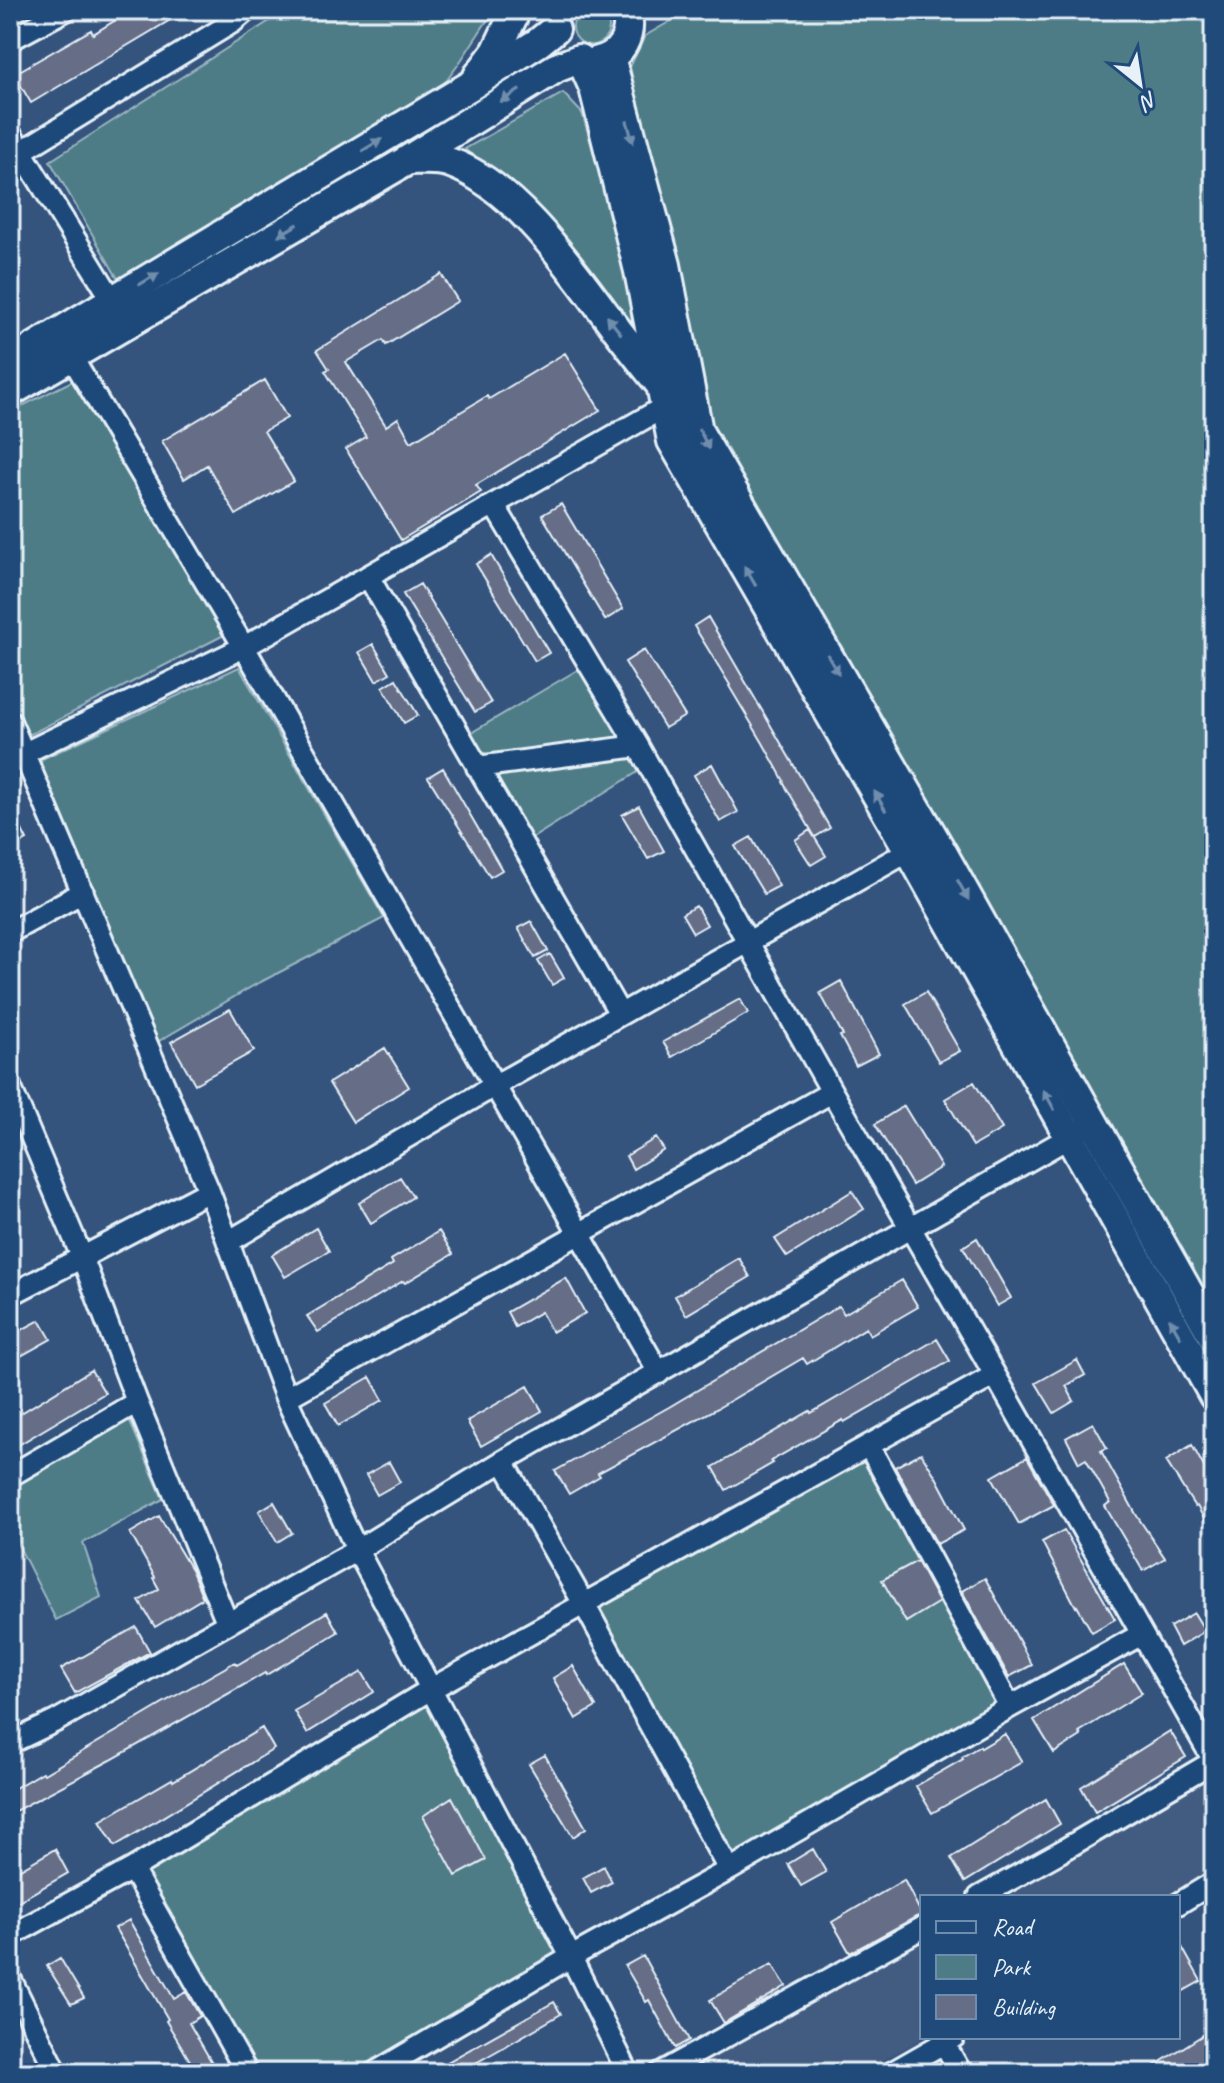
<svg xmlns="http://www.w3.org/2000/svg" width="1224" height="2083" font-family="Caveat,sans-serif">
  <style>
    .built { fill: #435c81 }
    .green { fill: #4d7c87; stroke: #9ab6c0; stroke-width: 2 }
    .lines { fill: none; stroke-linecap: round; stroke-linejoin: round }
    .stream { stroke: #83a6c1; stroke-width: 5 }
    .building { fill: #656d87; stroke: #e8f1f8; stroke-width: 2 }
    .street-casing { stroke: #e8f1f8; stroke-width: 26 }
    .secondary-casing { stroke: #e8f1f8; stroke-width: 34 }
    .street { stroke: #1f4a7a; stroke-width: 20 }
    .secondary { stroke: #1f4a7a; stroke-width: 28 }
    .oneway { fill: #6f8dac }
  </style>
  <rect width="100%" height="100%" fill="#34547e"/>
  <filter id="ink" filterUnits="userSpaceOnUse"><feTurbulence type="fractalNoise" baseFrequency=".0125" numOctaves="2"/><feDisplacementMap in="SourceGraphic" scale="16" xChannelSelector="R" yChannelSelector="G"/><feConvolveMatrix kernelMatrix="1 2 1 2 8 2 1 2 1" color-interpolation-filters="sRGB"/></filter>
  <g filter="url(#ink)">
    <path class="built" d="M1205,1761L1214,1777V1868L1165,1897H977Z
      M922,1930V2037H925L859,2073H682Z"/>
    <path class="green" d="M573 27a18 18 0 1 1 36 0a18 18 0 1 1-36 0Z
      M268,10H494L458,65L437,93L121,284L50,161L271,20Z
      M690,10H1214V1317L711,434L630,67L645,36Z
      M537,57L541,65L126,310L122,303Z
      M563,93L582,113L605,190L637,317L625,323L568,248L465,149Z
      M72,381L226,634L27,736L10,699V412Z
      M239,667L384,918L253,986L152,1045L38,776L42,759Z
      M579,669L641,770L526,842L464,737Z
      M125,1410L163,1499L83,1543L101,1597L56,1620L10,1529V1480Z
      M860,1456L1001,1705L730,1862L598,1608Z
      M428,1702L558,1954L363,2073H257L140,1874Z"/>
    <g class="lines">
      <path class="stream" d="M412,10L449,16"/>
    </g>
    <path class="building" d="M132,10H187L31,103L14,74L91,30L93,34Z
      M441,274L458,301L386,345L383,340L346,362L386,426L398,418L411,442L487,396L489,399L565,353L600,410L476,485L481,492L401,540L346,449L366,437L325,371L329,369L317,350Z
      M265,380L287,418L264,431L294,481L236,515L207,465L184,479L162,441Z
      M561,504L623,609L605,620L542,515Z
      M491,555L549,653L535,661L476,564Z
      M420,584L491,703L475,712L403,594Z
      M708,617L830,828L815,837L783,782L784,781L763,743L729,686L730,685L694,626Z
      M373,644L390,673L376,681L359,652Z
      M644,650L685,716L665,728L625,662Z
      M396,679L418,715L404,723L383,687Z
      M712,764L738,812L720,822L694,775Z
      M443,768L502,870L490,877L428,777Z
      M10,806L27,840L10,849Z
      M639,806L664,851L648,859L622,815Z
      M810,830L826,856L811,865L795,840Z
      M751,837L779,886L764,894L735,846Z
      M696,906L707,925L693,933L682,914Z
      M531,921L548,951L535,958L518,928Z
      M550,954L564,978L552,985L538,961Z
      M841,981L879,1054L856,1066L840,1036L843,1035L820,993Z
      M926,992L960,1051L939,1062L905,1004Z
      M740,999L748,1013L672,1057L663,1042Z
      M230,1009L254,1051L195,1084L171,1042Z
      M385,1048L409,1087L353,1122L329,1083Z
      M974,1082L1002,1129L973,1146L945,1099Z
      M904,1106L941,1167L912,1185L875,1124Z
      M656,1138L664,1150L633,1169L626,1156Z
      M400,1177L413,1197L371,1223L359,1203Z
      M852,1191L864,1209L787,1257L775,1239Z
      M316,1228L329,1251L285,1277L272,1255Z
      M439,1231L453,1254L405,1283L403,1281L318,1332L307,1316L393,1264L391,1260Z
      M977,1238L1011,1298L997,1306L963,1247Z
      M739,1258L750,1277L686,1315L675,1296Z
      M566,1278L585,1313L552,1332L541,1312L515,1327L507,1312Z
      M902,1280L918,1307L870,1335L866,1328L807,1364L803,1358L718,1408L598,1473L600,1476L569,1494L555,1471L669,1407L839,1306L844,1314Z
      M40,1320L51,1339L10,1362V1336Z
      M937,1339L950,1361L844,1422L843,1420L771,1461L773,1463L726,1490L713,1467L810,1411L811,1413Z
      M1077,1360L1085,1375L1066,1386L1074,1401L1054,1413L1036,1383Z
      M91,1370L105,1393L10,1450V1420Z
      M370,1377L383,1400L338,1426L325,1403Z
      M528,1386L542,1411L481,1446L467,1421Z
      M1093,1423L1107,1448L1101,1451L1137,1516L1165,1558L1143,1571L1105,1506L1110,1502L1086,1459L1079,1463L1066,1438Z
      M1192,1445L1214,1485V1536L1197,1506L1195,1507L1166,1461Z
      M921,1453L936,1477L964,1530L937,1544L895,1467Z
      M1027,1457L1054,1505L1019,1524L992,1477Z
      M389,1462L400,1482L377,1495L366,1475Z
      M274,1502L292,1533L277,1542L259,1511Z
      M159,1516L192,1571L203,1598L155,1627L139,1601L159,1589L153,1578L155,1577L130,1533Z
      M1064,1530L1115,1619L1092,1632L1077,1606L1076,1607L1042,1542Z
      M917,1561L939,1602L906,1622L882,1580Z
      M985,1578L1032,1665L1009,1677L962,1591Z
      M327,1612L338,1632L320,1643L266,1675L265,1673L111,1760L15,1811L10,1804V1791L42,1772L44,1774L161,1705V1704L235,1662L237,1665Z
      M1194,1613L1205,1631L1180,1646L1170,1627Z
      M136,1627L150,1652L75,1693L61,1669Z
      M1124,1664L1142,1693L1079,1732L1081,1736L1054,1753L1034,1720Z
      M573,1666L596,1707L576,1719L553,1678Z
      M362,1672L374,1692L307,1733L294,1711Z
      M262,1728L274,1749L115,1846L100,1821L172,1779L173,1781Z
      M1170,1731L1186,1757L1095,1812L1081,1787Z
      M1005,1734L1022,1762L932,1813L916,1786L963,1759L962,1757L980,1746L981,1748Z
      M545,1755L586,1828L573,1837L529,1764Z
      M452,1797L486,1860L456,1876L423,1816Z
      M1046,1799L1060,1824L965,1882L951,1858Z
      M55,1849L68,1873L10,1906V1875Z
      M813,1849L826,1872L801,1886L788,1864Z
      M604,1866L612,1882L591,1893L583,1878Z
      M904,1880L922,1915L916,1917L850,1953L832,1922Z
      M129,1920L174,1999L186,1992L200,2016L189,2023L218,2073H197L180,2044L166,2021L168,2019L115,1928Z
      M1178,1940L1201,1981L1178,1994Z
      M643,1956L689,2040L675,2048L649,2000L646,2002L625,1966Z
      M60,1958L84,1998L71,2004L47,1966Z
      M772,1964L786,1986L724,2023L710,2000Z
      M554,2002L561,2014L504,2047L458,2073H428Z
      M1214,2028V2065L1201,2073H1143Z"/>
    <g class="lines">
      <g class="street-casing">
        <path id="street" d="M10,40L66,10
          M10,133L113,301
          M22,151L233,22L247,10
          M63,346L71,356L244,647L659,1373
          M494,505L638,746L832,1092L995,1375L1214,1761
          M368,576L620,1014
          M10,721L209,1191L286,1398L357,1550L431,1689L571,1957L628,2073
          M10,760L244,647L666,406L676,403
          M477,767L638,746
          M10,932L83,892
          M10,1086L82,1257L137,1402L227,1622
          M228,1242L494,1086L909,851
          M10,1295L209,1191
          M286,1398L832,1092
          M869,1446L1010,1707
          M503,1461L584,1604L729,1870
          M10,1476L137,1402
          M10,1743L56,1721L357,1550L503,1461L1080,1131
          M132,1869L247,2073
          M979,1897L1060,1852L1214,1761
          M1178,1904L1214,1882
          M10,1936L132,1869L431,1689L995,1375
          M10,1978L57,2073
          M944,2043L961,2073
          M374,2073L571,1957L729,1870L1010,1707L1142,1634
          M660,2073L922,1928
          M891,2073L954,2037"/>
      </g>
      <g class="secondary-casing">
        <path id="secondary" d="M610,57L666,265L698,431L942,852L1214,1338
          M582,61L594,88L639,271L672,441L918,866L1214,1396
          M595,62C622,57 633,35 626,10
          M478,76L496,52L516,10
          M408,160C421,160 438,158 451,163C513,185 568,264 606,315C623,338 641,361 659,383
          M10,362L473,84L539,42L555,29
          M10,392L408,160L556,68L579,59"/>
      </g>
      <use href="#street" class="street"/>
      <use href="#secondary" class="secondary"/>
    </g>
    <defs><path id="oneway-solid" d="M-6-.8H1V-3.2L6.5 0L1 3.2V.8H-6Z" transform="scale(2)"/></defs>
    <g class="oneway">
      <use href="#oneway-solid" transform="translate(510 96) rotate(148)"/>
      <use href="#oneway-solid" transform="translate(630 132) rotate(75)"/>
      <use href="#oneway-solid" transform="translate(372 145) rotate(-31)"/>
      <use href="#oneway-solid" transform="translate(288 230) rotate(150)"/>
      <use href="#oneway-solid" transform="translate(149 279) rotate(-31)"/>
      <use href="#oneway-solid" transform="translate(614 325) rotate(-128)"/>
      <use href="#oneway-solid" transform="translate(704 439) rotate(63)"/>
      <use href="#oneway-solid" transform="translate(750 576) rotate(-120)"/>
      <use href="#oneway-solid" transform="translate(833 664) rotate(60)"/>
      <use href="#oneway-solid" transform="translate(880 801) rotate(-120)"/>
      <use href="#oneway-solid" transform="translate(963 890) rotate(61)"/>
      <use href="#oneway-solid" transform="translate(1049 1100) rotate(-119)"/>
      <use href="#oneway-solid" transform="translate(1175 1328) rotate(-120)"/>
    </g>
  </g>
  <rect width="1224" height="2083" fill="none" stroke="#1f4a7a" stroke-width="40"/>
  <rect x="20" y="20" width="1184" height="2043" fill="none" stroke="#e8f1f8" stroke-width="3" filter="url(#ink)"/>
  <rect x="920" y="1895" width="260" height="144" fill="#1f4a7a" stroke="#6f8dac" stroke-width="2"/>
  <rect x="936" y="1921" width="40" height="12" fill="#1f4a7a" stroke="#6f8dac" stroke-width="2"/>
  <text x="992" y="1935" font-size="24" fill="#e8f1f8">Road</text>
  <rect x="936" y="1955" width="40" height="24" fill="#4d7c87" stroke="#6f8dac" stroke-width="2"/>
  <text x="992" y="1975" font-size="24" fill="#e8f1f8">Park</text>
  <rect x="936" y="1995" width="40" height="24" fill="#656d87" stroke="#6f8dac" stroke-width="2"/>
  <text x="992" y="2015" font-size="24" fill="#e8f1f8">Building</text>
  <g transform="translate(1140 84) rotate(150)" stroke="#1f4a7a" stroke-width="6" paint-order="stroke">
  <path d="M0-6L14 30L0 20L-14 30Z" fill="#e8f1f8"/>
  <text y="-12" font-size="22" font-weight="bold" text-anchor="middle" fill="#e8f1f8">N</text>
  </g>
</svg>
